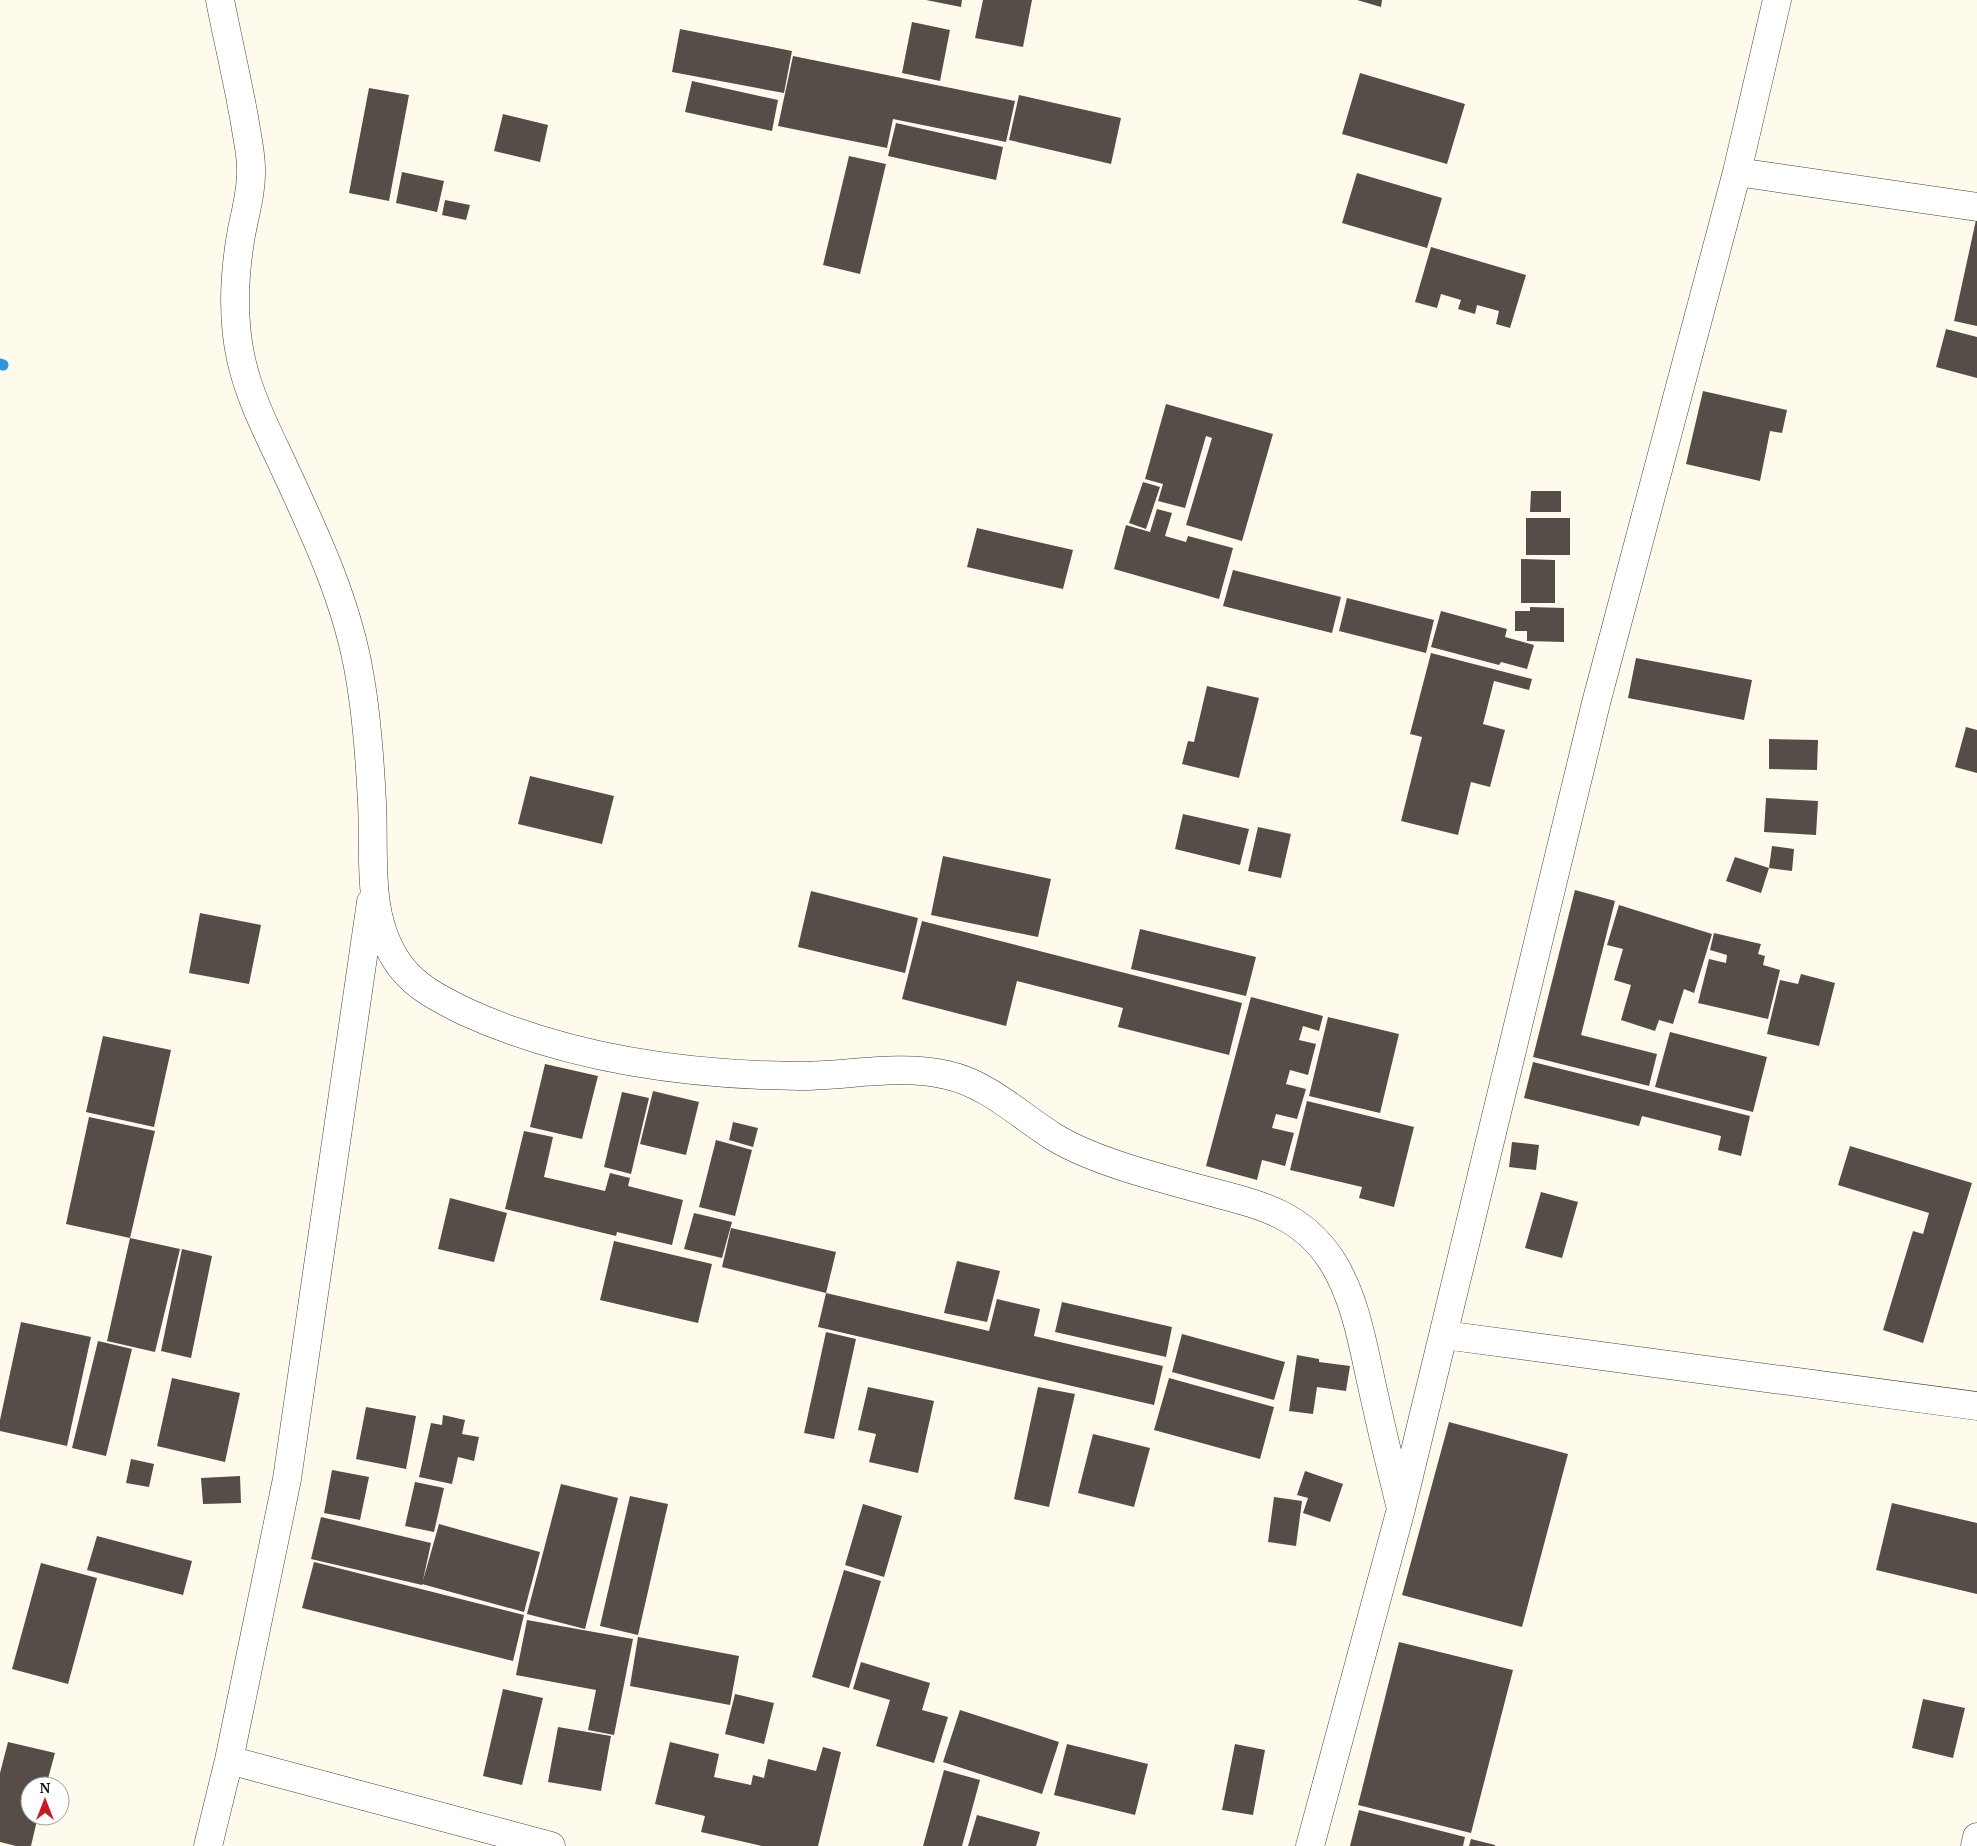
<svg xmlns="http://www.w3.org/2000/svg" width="1977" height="1846" font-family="'PT Serif',serif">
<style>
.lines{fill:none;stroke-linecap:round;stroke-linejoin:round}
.stream{stroke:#2d95d9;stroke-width:11}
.building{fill:#564d48}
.minor-casing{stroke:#404040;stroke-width:29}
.minor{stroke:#fff;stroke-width:28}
</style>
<rect width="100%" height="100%" fill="#fffbec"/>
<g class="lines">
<path class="stream" d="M0 364 3 365"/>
</g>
<path class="building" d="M926 0H962L961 7Z
M983 0H1032L1023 47 975 38Z
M1357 0H1382L1381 7Z
M912 22 950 30 940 81 902 73Z
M680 29 792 51 784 93 672 72Z
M793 56 1015 101 1006 142 893 119 887 148 778 126Z
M1360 73 1465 104 1447 164 1342 134Z
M692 81 778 100 772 131 685 112Z
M369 88 409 95 389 201 349 193Z
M1019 95 1121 118 1111 164 1009 140Z
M503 114 548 125 540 162 494 151Z
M896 123 1003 147 996 180 888 156Z
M849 156 886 164 860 274 823 265Z
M402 172 444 181 437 212 396 203Z
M1357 173 1442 198 1427 248 1342 223Z
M445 200 470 205 466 220 442 215Z
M1976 220H1977V326L1954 321Z
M1431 247 1526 275 1510 328 1496 324 1499 311 1477 305 1475 314 1458 309 1461 300 1441 294 1437 308 1415 302Z
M1946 329 1977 337V378L1936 367Z
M1703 391 1787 410 1782 433 1770 431 1760 481 1686 464Z
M1166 404 1273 434 1242 541 1186 525 1212 438 1206 436 1185 508 1158 501 1163 484 1145 479Z
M1143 482 1160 487 1146 529 1129 523Z
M1531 491H1561V512H1530Z
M1157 509 1172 513 1165 536 1186 542 1188 536 1233 548 1219 599 1114 569 1126 525 1150 532Z
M1526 518H1570V555H1526Z
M977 528 1073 550 1063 589 967 567Z
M1521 559 1555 560V603H1521Z
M1233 570 1341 597 1332 633 1223 606Z
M1347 598 1434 620 1426 653 1339 631Z
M1530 607 1564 608V642L1527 641V631H1515V611H1530Z
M1441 611 1507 629 1505 637 1534 645 1527 669 1501 662 1499 665 1431 647Z
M1431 653 1532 679 1529 690 1494 681 1483 724 1505 730 1490 787 1471 782 1458 835 1401 821 1422 737 1410 734Z
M1636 658 1752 680 1744 720 1628 698Z
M1207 686 1259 698 1239 778 1182 764 1188 741 1194 742Z
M1966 727 1977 730V773L1955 767Z
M1769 739 1818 740 1817 770 1769 769Z
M530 776 614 796 602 844 518 824Z
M1766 798 1818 801 1816 835 1764 832Z
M1183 814 1249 829 1240 865 1175 849Z
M1258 827 1291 834 1281 878 1248 871Z
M1772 846 1794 849 1792 871 1769 868Z
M943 856 1051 879 1038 937 931 915Z
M1735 857 1769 868 1761 893 1726 881Z
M1575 890 1615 901 1581 1035 1657 1054 1649 1086 1533 1057Z
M811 891 918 918 905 973 798 947Z
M1619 905 1712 934 1694 993 1684 989 1673 1024 1659 1020 1655 1031 1621 1020 1631 985 1614 980 1623 949 1607 945Z
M200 913 261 925 249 984 189 973Z
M922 921 1242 1003 1229 1055 1118 1027 1123 1008 1017 981 1006 1026 902 999Z
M1140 929 1256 957 1246 996 1131 969Z
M1714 933 1761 944 1758 954 1765 956 1763 965 1780 970 1768 1019 1698 1003 1709 959 1726 963 1727 955 1710 950Z
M1801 974 1835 983 1819 1046 1767 1034 1780 980 1798 984Z
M1251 997 1323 1016 1319 1031 1303 1026 1299 1040 1316 1044 1308 1075 1290 1070 1286 1084 1306 1089 1297 1119 1276 1114 1272 1128 1294 1133 1285 1166 1262 1160 1257 1180 1206 1166Z
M1328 1017 1399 1034 1380 1113 1309 1096Z
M1670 1032 1767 1057 1753 1112 1655 1087Z
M103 1036 171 1050 154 1127 86 1112Z
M1533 1062 1750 1116 1741 1156 1718 1150 1721 1136 1642 1116 1639 1126 1524 1098Z
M545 1064 598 1076 582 1139 530 1127Z
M653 1091 699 1102 686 1155 640 1144Z
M622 1092 649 1098 631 1174 604 1167Z
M1307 1101 1414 1127 1394 1207 1359 1198 1362 1187 1290 1170Z
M89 1117 155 1131 130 1238 66 1224Z
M733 1122 758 1128 753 1147 729 1140Z
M524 1131 553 1137 544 1177 605 1191 610 1173 630 1178 628 1186 683 1200 672 1245 617 1232 616 1236 505 1209Z
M716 1140 752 1150 735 1216 699 1207Z
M1512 1142 1539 1145 1536 1170 1509 1167Z
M1850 1146 1972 1183 1923 1343 1883 1330 1913 1231 1923 1234 1929 1213 1838 1185Z
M1541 1192 1578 1202 1562 1258 1525 1248Z
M450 1198 507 1213 494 1262 438 1249Z
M694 1213 732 1222 722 1258 684 1249Z
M731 1228 836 1252 826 1293 722 1267Z
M130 1238 180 1249 155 1352 107 1341Z
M614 1241 712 1264 698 1323 600 1300Z
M182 1249 212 1256 191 1358 161 1351Z
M957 1261 1000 1271 987 1322 944 1313Z
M826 1293 989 1331 997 1299 1040 1309 1034 1336 1163 1366 1154 1405 818 1327Z
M1062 1302 1172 1327 1166 1357 1055 1332Z
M21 1322 91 1337 67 1446 0 1431V1420Z
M826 1332 856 1339 834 1439 804 1433Z
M1182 1334 1285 1362 1274 1400 1172 1372Z
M98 1341 132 1349 106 1456 72 1448Z
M1297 1355 1319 1359V1362L1350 1366 1346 1391 1317 1387 1313 1414 1289 1411Z
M172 1378 240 1393 225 1462 157 1446Z
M1169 1378 1274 1407 1260 1459 1154 1430Z
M868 1387 934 1401 918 1473 869 1462 876 1434 858 1430Z
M1038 1387 1075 1394 1049 1507 1014 1499Z
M366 1407 416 1416 406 1469 356 1459Z
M443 1415 465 1420 462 1434 479 1437 474 1461 458 1457 452 1484 419 1477 431 1423 442 1425Z
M1449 1422 1568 1454 1522 1627 1402 1595Z
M1093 1434 1150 1448 1134 1507 1078 1493Z
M131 1459 154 1464 149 1487 126 1483Z
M332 1470 369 1477 360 1520 324 1513Z
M1305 1471 1343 1484 1330 1522 1303 1513 1308 1498 1297 1495Z
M240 1476 241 1503 203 1504 201 1478Z
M415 1482 444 1488 434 1532 405 1526Z
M561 1484 618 1498 585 1629 527 1614Z
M630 1496 668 1504 638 1635 600 1626Z
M1274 1497 1302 1501 1296 1546 1268 1542Z
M1892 1503 1977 1523V1594L1876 1570Z
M863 1504 902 1516 884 1577 845 1565Z
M321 1517 431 1543 422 1585 311 1559Z
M439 1524 540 1552 524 1612 422 1584Z
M97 1536 192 1561 183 1595 87 1570Z
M314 1562 524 1615 513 1661 302 1608Z
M41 1563 97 1578 68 1684 12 1669Z
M844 1570 881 1581 849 1688 812 1677Z
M527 1620 633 1639 614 1735 588 1730 596 1690 516 1675Z
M638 1637 739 1656 730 1705 630 1686Z
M1399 1642 1513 1670 1471 1833 1358 1805Z
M861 1662 930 1683 922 1710 948 1717 934 1763 876 1746 890 1700 853 1689Z
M503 1689 543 1698 522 1785 483 1776Z
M735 1694 774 1703 764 1744 725 1734Z
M1923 1699 1965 1708 1953 1758 1912 1748Z
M960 1710 1059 1742 1042 1794 943 1762Z
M558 1727 611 1736 601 1791 548 1782Z
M8 1742 55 1753 46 1786H30V1816H38L31 1846H16L0 1842V1773Z
M670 1742 719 1754 714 1777 751 1785 753 1775 764 1778 768 1759 816 1771 823 1747 841 1752 818 1846H762L701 1832 705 1816 655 1804Z
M1067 1744 1148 1764 1135 1815 1054 1795Z
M1235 1744 1265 1750 1253 1815 1222 1810Z
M944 1770 980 1780 962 1846H923Z
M1359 1810 1465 1837 1463 1846H1350Z
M977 1815 1040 1832 1036 1846H968Z
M1471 1839 1495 1845V1846H1469Z"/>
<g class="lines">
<g class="minor-casing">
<path id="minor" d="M220 0C228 41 238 82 245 123 247 137 251 153 251 168 252 191 245 213 241 235 234 276 232 318 241 359 249 396 267 431 283 465 315 534 348 603 360 678 367 719 370 762 372 803 375 859 365 919 401 967 418 989 442 1000 466 1012 570 1059 685 1075 799 1076 847 1076 899 1064 947 1075 988 1084 1019 1115 1054 1137 1077 1151 1102 1160 1127 1168 1152 1176 1178 1183 1204 1190 1255 1204 1298 1211 1330 1258 1357 1298 1364 1353 1375 1399 1383 1436 1392 1472 1401 1509
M1737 172 1977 207
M1444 1335 1977 1406
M229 1760 551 1846
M208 1846 229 1760 287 1479 371 902
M1310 1846 1401 1509 1596 703 1737 172 1777 0
M1975 1846 1977 1837"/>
</g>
<use href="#minor" class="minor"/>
</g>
<g transform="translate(45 1801)"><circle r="24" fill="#ffffff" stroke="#9e9e9e"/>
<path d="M0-4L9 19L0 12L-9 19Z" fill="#c81922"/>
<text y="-8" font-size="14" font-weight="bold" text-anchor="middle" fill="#0d0d0d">N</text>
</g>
</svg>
